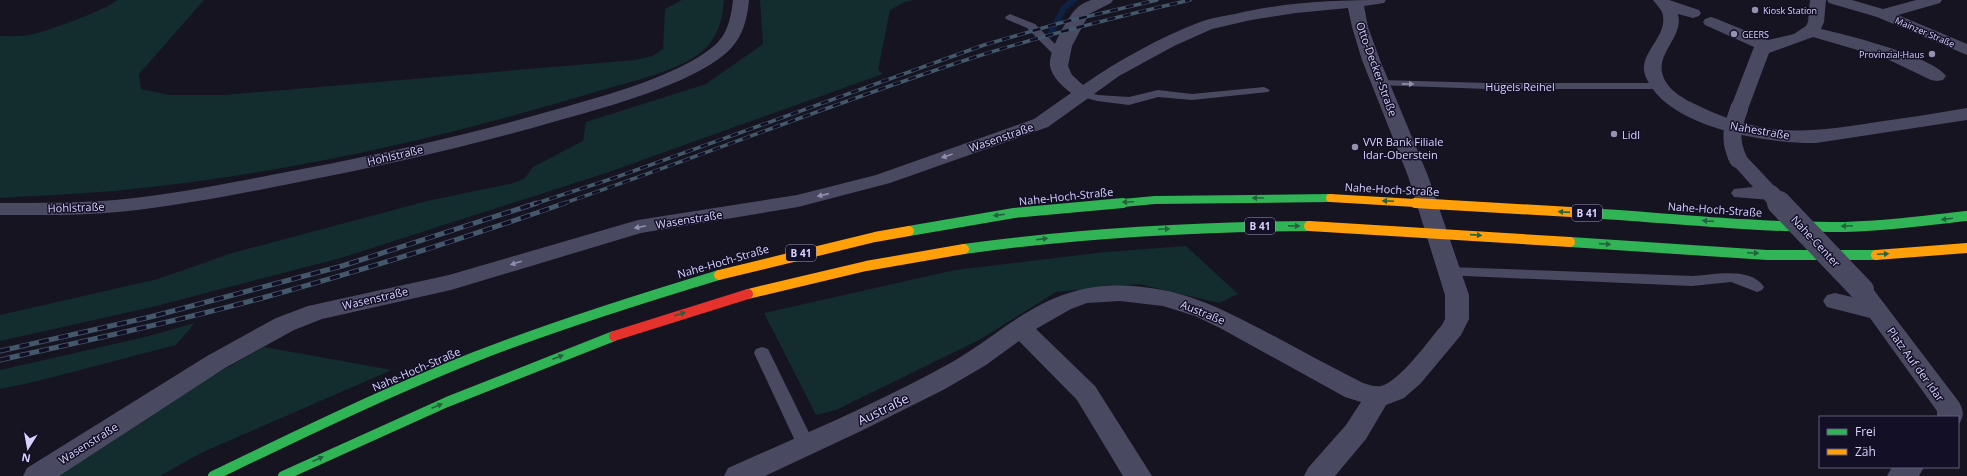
<svg xmlns="http://www.w3.org/2000/svg" width="1967" height="476" font-family="'Open Sans',sans-serif">
<style>
.green{fill:#132c2d}
.lines{fill:none;stroke-linecap:round;stroke-linejoin:round}
.stream{stroke:#0d2144;stroke-width:6}
.lane{fill:#4a4962;fill-rule:evenodd}
.street{fill:#4a4962;fill-rule:evenodd}
.fast-far1{stroke:#30b455;stroke-width:8}
.fast{stroke:#30b455;stroke-width:10}
.slow-far1{stroke:#ff9f0a;stroke-width:8}
.slow{stroke:#ff9f0a;stroke-width:10}
.jam{stroke:#e5322d;stroke-width:10}
.rail-far1-casing{stroke:#43596b;stroke-width:3.5}
.rail-casing{stroke:#43596b;stroke-width:5}
.rail-far1{stroke:#130f26;stroke-width:2.5;stroke-dasharray:8;stroke-linecap:butt}
.rail{stroke:#130f26;stroke-width:3.5;stroke-dasharray:10;stroke-linecap:butt}
.street-bridge-far1{stroke:#4a4962;stroke-width:18}
.street-bridge{stroke:#4a4962;stroke-width:24}
.oneway{fill:#928eb0}
.oneway2{fill:#22623e}
.poi-dot{fill:#9591b1;stroke:#130f26;stroke-width:1.5}
.labels{text-anchor:middle;dominant-baseline:central;stroke-width:3;stroke-linejoin:round;paint-order:stroke}
.far-poi-label{font-size:9px;fill:#d9d4ff;stroke:#130f26;text-anchor:start}
.far-street-label{font-size:9px;fill:#d9d4ff;stroke:#130f26}
.shield{fill:#130f26;stroke:#9e99be;stroke-width:1}
.shield-label{font-size:10px;font-weight:bold;fill:#d9d4ff}
.street-label{font-size:11px;fill:#d9d4ff;stroke:#130f26}
.poi-label{font-size:11px;fill:#d9d4ff;stroke:#130f26;text-anchor:start}
.near-street-label{font-size:13px;fill:#d9d4ff;stroke:#130f26}
</style>
<rect width="100%" height="100%" fill="#161421"/>
<path class="green" d="M117 0H204L139 74 141 89 169 95H224L635 60 652 56 663 49 665 9 682 0H724C723 17 719 33 707 47 684 71 624 83 592 93 442 138 289 173 133 189 89 194 44 195 0 198V36C11 36 23 37 34 34 52 29 104 11 117 0Z
M760 0H915L905 2 890 10 878 70 883 74 609 172 341 258 152 307 0 341V315L158 279 232 253 427 201 514 183 525 178 533 167 583 141 586 122 706 84 763 44Z
M1186 246 1238 294 1219 303 1139 284 1056 292 981 339 836 410 816 415 764 313 955 270 1105 252Z
M195 323 176 345 34 382 0 389V370L145 337Z
M264 347 392 370 203 452 160 476H57L214 375Z"/>
<g class="lines">
<path class="stream" d="M1048 38 1064 8 1074 0"/>
<path class="lane" d="M1010 14 1035 24 1065 54 1066 56 1065 58H1057L1027 28 1006 19 1005 17Z
M1381 80 1488 83H1660L1666 86 1660 89H1488L1377 85 1375 83Z
M1264 87 1270 90 1268 92 1192 100 1158 97 1129 105 1097 101 1079 96 1077 94 1083 91 1098 95 1129 97 1158 90 1192 94Z
M1449 267 1692 276C1712 275 1751 266 1764 287L1762 290 1757 292 1752 290 1731 282 1692 286 1444 275 1442 272 1444 269Z
M762 347 768 349 770 353 815 445 812 450 806 452 800 450 797 445 754 353 756 349Z"/>
<path class="street" d="M733 0H749C747 21 742 40 725 54 688 85 607 107 560 120 474 145 386 165 299 182 239 194 178 206 118 212 79 216 39 215 0 215V203C38 203 77 203 115 200 167 195 220 185 271 175 369 157 466 136 561 108 604 96 680 75 714 46 728 34 731 17 733 0Z
M1091 0H1113L1111 3 1089 14 1072 46 1068 66 1072 75 1083 85C1119 60 1159 38 1200 22 1211 18 1224 16 1235 14 1285 2 1335 0 1386 0L1384 3 1364 6 1368 27 1380 60 1428 176 1469 295V319L1461 335 1421 383 1404 398 1386 405 1366 439 1335 476H1304L1308 468 1346 425 1361 402 1345 397 1220 328 1195 316 1163 306 1120 301 1087 303 1071 309 1036 329 1095 386 1152 476H1123L1077 400 1019 341 986 365 945 389 861 431 765 476H724L728 468C804 434 881 402 954 361 992 339 1026 306 1069 293 1099 283 1132 284 1163 290 1204 298 1239 318 1276 337 1305 353 1334 368 1363 383 1369 385 1379 388 1384 385 1403 377 1428 341 1442 325L1445 319V295L1408 176 1362 60 1352 27 1348 8 1296 13 1251 20 1212 29 1174 46 1119 76 1048 127 890 183 798 207 641 233 451 290 322 319 294 330 225 368 59 476H23L27 468 207 356 276 318 308 306 449 275 638 220 797 195 876 175 1034 119 1071 93C1063 87 1052 77 1050 66 1048 52 1067 17 1077 8 1081 4 1086 2 1091 0Z
M1653 0H1669L1699 10 1701 13 1699 16 1693 18 1678 14C1684 37 1655 53 1663 76 1668 91 1686 100 1699 106 1765 138 1808 133 1877 122 1907 118 1937 113 1967 108V120L1816 143C1770 144 1680 129 1652 88 1648 82 1643 74 1644 66 1646 47 1669 33 1662 12 1660 8 1656 4 1653 0Z
M1810 0H1826L1824 22 1821 29C1847 35 1932 56 1946 76L1943 80 1937 81 1931 80 1885 58 1813 37 1769 53 1748 109 1746 113 1739 115 1732 113 1730 109 1754 47 1705 25 1703 22 1705 19 1711 17 1717 19 1768 40 1794 34 1806 26 1808 22Z
M1827 0H1852L1883 9 1916 0H1942L1940 3 1898 15 1967 44V55L1877 17 1829 3Z
M1738 153 1745 155 1778 190 1781 194 1778 198 1771 200 1734 197 1731 193 1734 189 1753 187 1728 159 1731 155Z
M1862 282 1870 285 1959 402C1964 411 1964 416 1959 424L1958 425V417H1937V411L1870 318 1827 307 1823 301 1827 295 1835 293 1856 298 1850 290 1854 285Z
M1892 467H1924L1919 476H1887Z"/>
<path class="fast-far1" d="M1112 204 1155 200 1330 198"/>
<path class="fast" d="M1588 213C1669 218 1750 227 1831 227 1876 227 1922 221 1967 216
M909 231 1014 213 1123 203
M1570 242 1767 255H1876
M964 249C1079 233 1193 227 1309 226
M213 476C298 435 384 393 472 358 553 326 636 300 719 275
M283 476 447 402 614 336"/>
<path class="slow-far1" d="M1330 198 1432 204"/>
<path class="slow" d="M1415 203 1588 213
M1309 226 1570 242
M1876 255 1967 248
M719 275 875 237 909 231
M748 294 866 266 964 249"/>
<path class="jam" d="M614 336 748 294"/>
<g class="rail-far1-casing">
<path id="rail-far1" d="M534 204 614 178 984 45 1060 23 1157 0
M562 204C699 157 834 103 972 58 1044 35 1116 17 1190 0"/>
</g>
<g class="rail-casing">
<path id="rail" d="M0 351 150 317 342 266 537 203
M0 360C88 340 175 322 262 298 364 270 465 238 565 203"/>
</g>
<use href="#rail-far1" class="rail-far1"/>
<use href="#rail" class="rail"/>
<path class="street-bridge-far1" d="M1738 159C1729 140 1732 128 1739 109
M1771 194 1780 204"/>
<path class="street-bridge" d="M1779 203 1862 290"/>
</g>
<defs><path id="oneway-solid" d="M-6-.8H1V-3.2L6.5 0L1 3.2V.8H-6Z"/></defs>
<g class="oneway">
<use href="#oneway-solid" transform="translate(1408 84) rotate(1)"/>
<use href="#oneway-solid" transform="translate(947 156) rotate(161)"/>
<use href="#oneway-solid" transform="translate(823 195) rotate(167)"/>
<use href="#oneway-solid" transform="translate(640 227) rotate(168)"/>
<use href="#oneway-solid" transform="translate(516 263) rotate(163)"/>
</g>
<g class="oneway2">
<use href="#oneway-solid" transform="translate(1258 198) rotate(180)"/>
<use href="#oneway-solid" transform="translate(1388 201) rotate(-177)"/>
<use href="#oneway-solid" transform="translate(1128 202) rotate(177)"/>
<use href="#oneway-solid" transform="translate(1564 212) rotate(-176)"/>
<use href="#oneway-solid" transform="translate(999 215) rotate(173)"/>
<use href="#oneway-solid" transform="translate(1947 219) rotate(173)"/>
<use href="#oneway-solid" transform="translate(1708 221) rotate(-176)"/>
<use href="#oneway-solid" transform="translate(1294 226) rotate(1)"/>
<use href="#oneway-solid" transform="translate(1847 226) rotate(178)"/>
<use href="#oneway-solid" transform="translate(1164 229) rotate(-3)"/>
<use href="#oneway-solid" transform="translate(1476 235) rotate(4)"/>
<use href="#oneway-solid" transform="translate(1042 239) rotate(-7)"/>
<use href="#oneway-solid" transform="translate(1605 244) rotate(4)"/>
<use href="#oneway-solid" transform="translate(1753 253) rotate(2)"/>
<use href="#oneway-solid" transform="translate(1883 254) rotate(-3)"/>
<use href="#oneway-solid" transform="translate(680 314) rotate(-17)"/>
<use href="#oneway-solid" transform="translate(558 357) rotate(-21)"/>
<use href="#oneway-solid" transform="translate(437 406) rotate(-23)"/>
<use href="#oneway-solid" transform="translate(318 459) rotate(-25)"/>
</g>
<g class="poi-dot">
<circle cx="1755" cy="10" r="4"/>
<circle cx="1734" cy="34" r="4"/>
<circle cx="1932" cy="54" r="4"/>
<circle cx="1614" cy="134" r="4"/>
<circle cx="1355" cy="147" r="4"/>
</g>
<g class="labels">
<g class="far-poi-label">
<text x="1763" y="10">Kiosk Station</text>
<text x="1742" y="34">GEERS</text>
<text x="1924" y="54" text-anchor="end">Provinzial-Haus</text>
</g>
<g class="far-street-label">
<text transform="translate(1925 32) rotate(23)">Mainzer Straße</text>
</g>
<g class="shield">
<rect x="1572" y="205" width="30" height="16" rx="3"/>
<rect x="1245" y="218" width="30" height="16" rx="3"/>
<rect x="786" y="245" width="30" height="16" rx="3"/>
</g>
<g class="shield-label">
<text x="1587" y="213">B 41</text>
<text x="1260" y="226">B 41</text>
<text x="801" y="253">B 41</text>
</g>
<g class="street-label">
<text transform="translate(1377 69) rotate(70)">Otto-Decker-Straße</text>
<text x="1520" y="86">Hügels Reihel</text>
<text transform="translate(1760 130) rotate(10)">Nahestraße</text>
<text transform="translate(1001 137) rotate(-19)">Wasenstraße</text>
<text transform="translate(395 155) rotate(-13)">Hohlstraße</text>
<text transform="translate(1392 189) rotate(3)">Nahe-Hoch-Straße</text>
<text transform="translate(1066 196) rotate(-6)">Nahe-Hoch-Straße</text>
<text transform="translate(76 207) rotate(-2)">Hohlstraße</text>
<text transform="translate(1715 209) rotate(4)">Nahe-Hoch-Straße</text>
<text transform="translate(689 219) rotate(-9)">Wasenstraße</text>
<text transform="translate(1816 241) rotate(47)">Nahe-Center</text>
<text transform="translate(723 261) rotate(-16)">Nahe-Hoch-Straße</text>
<text transform="translate(375 298) rotate(-13)">Wasenstraße</text>
<text transform="translate(1203 312) rotate(22)">Austraße</text>
<text transform="translate(1916 364) rotate(54)">Platz Auf der Idar</text>
<text transform="translate(416 369) rotate(-23)">Nahe-Hoch-Straße</text>
<text transform="translate(88 443) rotate(-32)">Wasenstraße</text>
</g>
<g class="poi-label">
<text x="1622" y="134">Lidl</text>
<text x="1363" y="141">VVR Bank Filiale<tspan x="1363" dy="13">Idar-Oberstein</tspan></text>
</g>
<g class="near-street-label">
<text transform="translate(883 409) rotate(-26)">Austraße</text>
</g>
</g>
<rect x="1819" y="416" width="140" height="52" fill="#130f26" stroke="#625e7d"/>
<rect x="1827" y="429" width="20" height="6" fill="#30b455" stroke="#625e7d"/>
<text x="1855" y="436" font-size="12" fill="#d9d4ff">Frei</text>
<rect x="1827" y="449" width="20" height="6" fill="#ff9f0a" stroke="#625e7d"/>
<text x="1855" y="456" font-size="12" fill="#d9d4ff">Zäh</text>
<g transform="translate(28 448) rotate(191)" stroke="#130f26" stroke-width="3" paint-order="stroke">
<path d="M0-3L7 15L0 10L-7 15Z" fill="#d9d4ff"/>
<text y="-6" font-size="11" font-weight="bold" text-anchor="middle" fill="#d9d4ff">N</text>
</g>
</svg>
